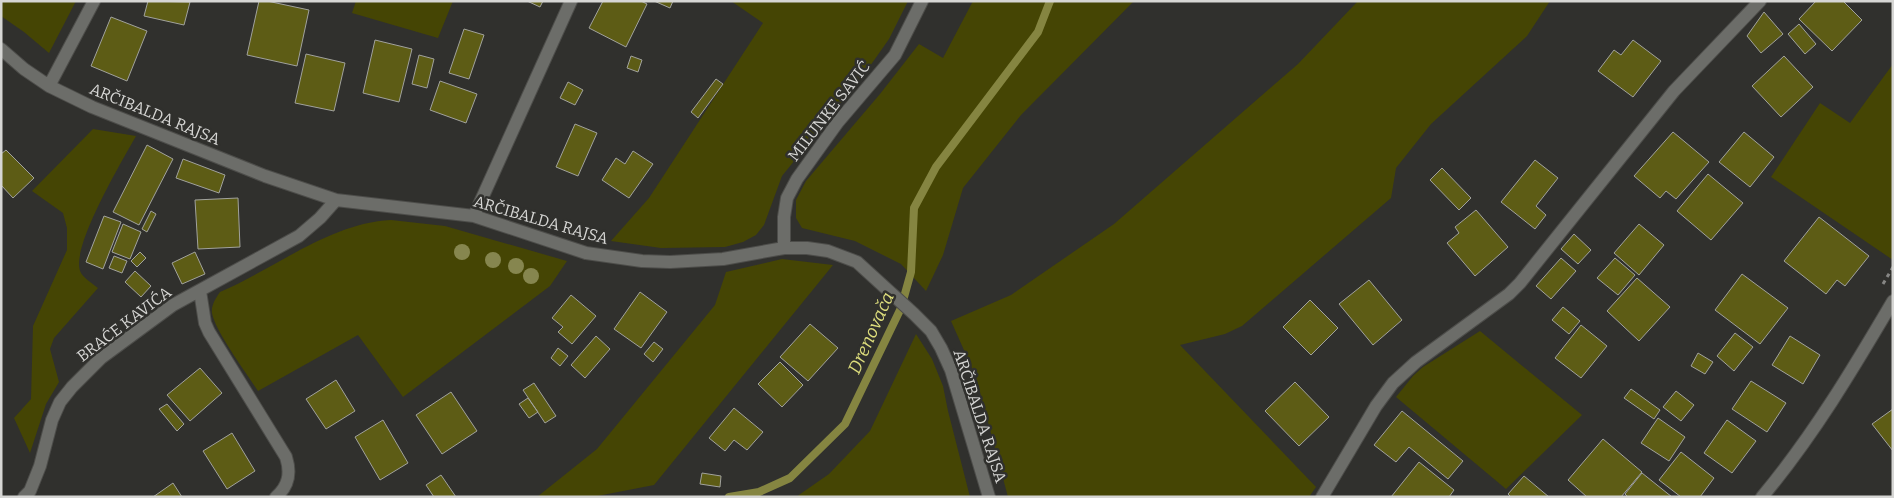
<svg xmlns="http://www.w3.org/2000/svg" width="1894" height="498" font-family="Bitter,serif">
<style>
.green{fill:#454504}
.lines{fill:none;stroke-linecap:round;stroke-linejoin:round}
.stream{stroke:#858541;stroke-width:8}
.building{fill:#5d5c15;stroke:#a1a29d}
.minor-casing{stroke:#4d4d4a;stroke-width:14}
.path{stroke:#868684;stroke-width:3;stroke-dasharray:4 4;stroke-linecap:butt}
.minor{stroke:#6c6d69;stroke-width:12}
.tree{fill:#86864f}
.labels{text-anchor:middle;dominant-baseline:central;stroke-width:5;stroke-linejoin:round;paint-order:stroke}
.street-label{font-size:16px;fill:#d6d6d4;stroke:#30302d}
.water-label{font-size:18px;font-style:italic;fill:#dddd7c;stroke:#30302d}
</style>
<rect width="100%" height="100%" fill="#30302d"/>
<path class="green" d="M1 1H76L49 53 24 32 1 16Z
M356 1H453L438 38 352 13Z
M731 1H908L889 39 863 76 782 176 764 225 756 235 743 242 725 247 661 248 611 241 649 198 763 23Z
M973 1H1134L1021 115 963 188 943 255 926 291 901 264 855 241 802 228 796 218V200L806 181 880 94 919 44 943 58Z
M1358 1H1550L1527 36 1431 124 1396 168 1391 198 1242 326 1225 334 1180 345 1316 487 1309 497H1008L976 377 951 321 1011 295 1114 224 1298 64Z
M1893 64V260L1771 177 1820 103 1850 123Z
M93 129 136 136C124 158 68 251 81 273 84 278 93 284 98 288L54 338 50 349 59 382 46 404 30 453 14 418 31 399 33 326 67 250V228L63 213 32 191Z
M391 220 445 226 567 261 550 286 403 397 358 335 258 391C247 374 215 331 212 313 211 305 216 298 220 292 276 268 330 223 391 220Z
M782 259 833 265 654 485 592 497H537L597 449 715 305 726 272Z
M1480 331 1582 415 1506 489 1396 397 1413 376 1423 367Z
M916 334 932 359 943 386 948 411 970 497H796L829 474 870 431Z"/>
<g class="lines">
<path class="stream" d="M729 497 759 492 790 478 845 424 901 308 911 272 914 208 936 167 1038 32 1050 1"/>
</g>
<path class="building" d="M148 1 190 2 184 25 144 16Z
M259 1H267L309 10 297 66 247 55Z
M527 1H543L540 7Z
M603 1H641L647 4 626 47 589 28Z
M654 1H673L670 8Z
M1816 1H1843L1862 20 1832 51 1799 19Z
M1764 12 1783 34 1761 53 1747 36Z
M111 17 147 31 127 81 91 66Z
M1799 24 1816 44 1805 54 1788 34Z
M464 29 484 35 469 79 449 73Z
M375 40 412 49 399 102 363 93Z
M1633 40 1661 61 1633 97 1598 71 1614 50 1621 55Z
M306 54 345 63 334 111 295 103Z
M419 55 434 59 427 88 412 84Z
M631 56 642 60 638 72 627 68Z
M1784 56 1813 87 1781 117 1752 86Z
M716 79 723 84 698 118 691 112Z
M440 81 477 94 466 123 430 110Z
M568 82 583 90 575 105 560 98Z
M575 124 597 133 578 176 556 167Z
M1673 132 1709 162 1676 199 1666 191 1660 198 1634 176Z
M1744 132 1774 157 1750 187 1719 162Z
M147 145 173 159 139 225 113 212Z
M6 150 34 178 13 198 1 185V154Z
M633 151 653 164 629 198 602 180 616 158 625 164Z
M183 159 225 175 219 193 176 178Z
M1535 160 1558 178 1536 206 1546 215 1535 229 1501 202Z
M1442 168 1471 198 1459 210 1430 180Z
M1708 174 1743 203 1711 240 1677 211Z
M238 198 240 247 198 249 195 200Z
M1476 210 1508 247 1475 276 1447 243 1459 233 1455 227Z
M151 211 156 214 147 232 142 229Z
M104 216 121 222 103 269 86 262Z
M1819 217 1869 256 1845 286 1837 280 1826 294 1784 261Z
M123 224 141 232 130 259 112 252Z
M1639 224 1664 245 1639 275 1614 253Z
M1574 234 1591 250 1578 264 1561 249Z
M140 252 146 258 137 267 131 261Z
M195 252 205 274 182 284 172 263Z
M114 256 127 261 122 273 109 268Z
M1561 258 1576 271 1551 299 1536 286Z
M1615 258 1635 275 1618 295 1597 278Z
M135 271 151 286 141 297 125 282Z
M1742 274 1788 308 1760 344 1715 310Z
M1637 278 1670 307 1639 341 1607 311Z
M1369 280 1402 320 1373 345 1339 304Z
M640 292 667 312 641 348 614 329Z
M571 295 596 316 572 344 558 332 563 327 552 318Z
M1310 300 1338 328 1311 355 1283 327Z
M1563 307 1580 321 1569 334 1552 320Z
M810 324 838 348 808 381 780 357Z
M1581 325 1607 346 1581 378 1555 358Z
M1735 333 1753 347 1734 371 1717 356Z
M596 336 610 349 585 378 571 365Z
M1790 336 1820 355 1803 384 1772 365Z
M654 342 663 349 653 362 644 354Z
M558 348 568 356 560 366 551 358Z
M1698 353 1713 362 1705 374 1691 366Z
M780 362 803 385 782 407 758 384Z
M200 368 222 393 190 421 167 395Z
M336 380 355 411 326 429 306 399Z
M1751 381 1786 403 1767 432 1732 409Z
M1295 382 1329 417 1299 446 1265 411Z
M534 383 556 416 545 423 523 390Z
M1631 389 1660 410 1654 419 1624 398Z
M1676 391 1694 405 1681 421 1663 407Z
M451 392 477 431 442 454 416 415Z
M528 398 538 412 529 418 519 404Z
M167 404 184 424 177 431 159 409Z
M734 408 763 432 747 450 734 440 725 451 709 438Z
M1893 409V451L1872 424Z
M1402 411 1463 461 1448 479 1409 447 1396 462 1374 445Z
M1658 418 1685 437 1669 461 1641 443Z
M383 420 408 463 380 480 355 437Z
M1727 420 1756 441 1732 473 1704 453Z
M232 433 255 471 227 489 203 451Z
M1603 439 1642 472 1621 497H1587L1568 480Z
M1681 452 1714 478 1700 497H1681L1659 480Z
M1419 462 1454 490 1449 497H1391Z
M702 473 721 476 720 487 700 484Z
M1642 473 1672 497H1628L1625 494Z
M441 475 456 497H434L426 485Z
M1524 476 1549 497H1511L1508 494Z
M173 483 182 497H153Z"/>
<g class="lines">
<g class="minor-casing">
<path id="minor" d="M1 49 24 69 49 86 92 107 265 176 336 200 474 216 586 253 642 261 670 262 723 259 784 248H807L828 251 857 262 914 314 931 331 941 348 951 370 989 497
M49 86 94 1
M474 216 571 1
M784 248V217L787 198 797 179 838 122 895 55 922 1
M200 291 205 323 209 332 286 457C291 473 289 486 276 497
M24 497 30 491 40 466 52 420 60 402 72 387 101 358 173 305 299 236 320 218 336 200
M1322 497 1376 406 1393 383 1416 362 1509 294 1520 283 1674 91 1760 1
M1762 497C1813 436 1853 369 1893 301"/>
</g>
<path class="path" d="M1883 284 1893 267"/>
<use href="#minor" class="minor"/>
</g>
<g class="tree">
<circle cx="462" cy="252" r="8"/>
<circle cx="493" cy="260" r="8"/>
<circle cx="516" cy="266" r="8"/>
<circle cx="531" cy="276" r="8"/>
</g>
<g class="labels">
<g class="street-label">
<text transform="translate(829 111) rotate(-52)">MILUNKE SAVIĆ</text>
<text transform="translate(155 114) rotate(22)">ARČIBALDA RAJSA</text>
<text transform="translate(541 220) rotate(16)">ARČIBALDA RAJSA</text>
<text transform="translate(124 324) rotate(-37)">BRAĆE KAVIĆA</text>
<text transform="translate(980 416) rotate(72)">ARČIBALDA RAJSA</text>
</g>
<g class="water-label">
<text transform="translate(871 333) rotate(-66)">Drenovača</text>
</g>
</g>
<rect width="1894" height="498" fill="none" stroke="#d6d6d4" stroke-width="5"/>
</svg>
